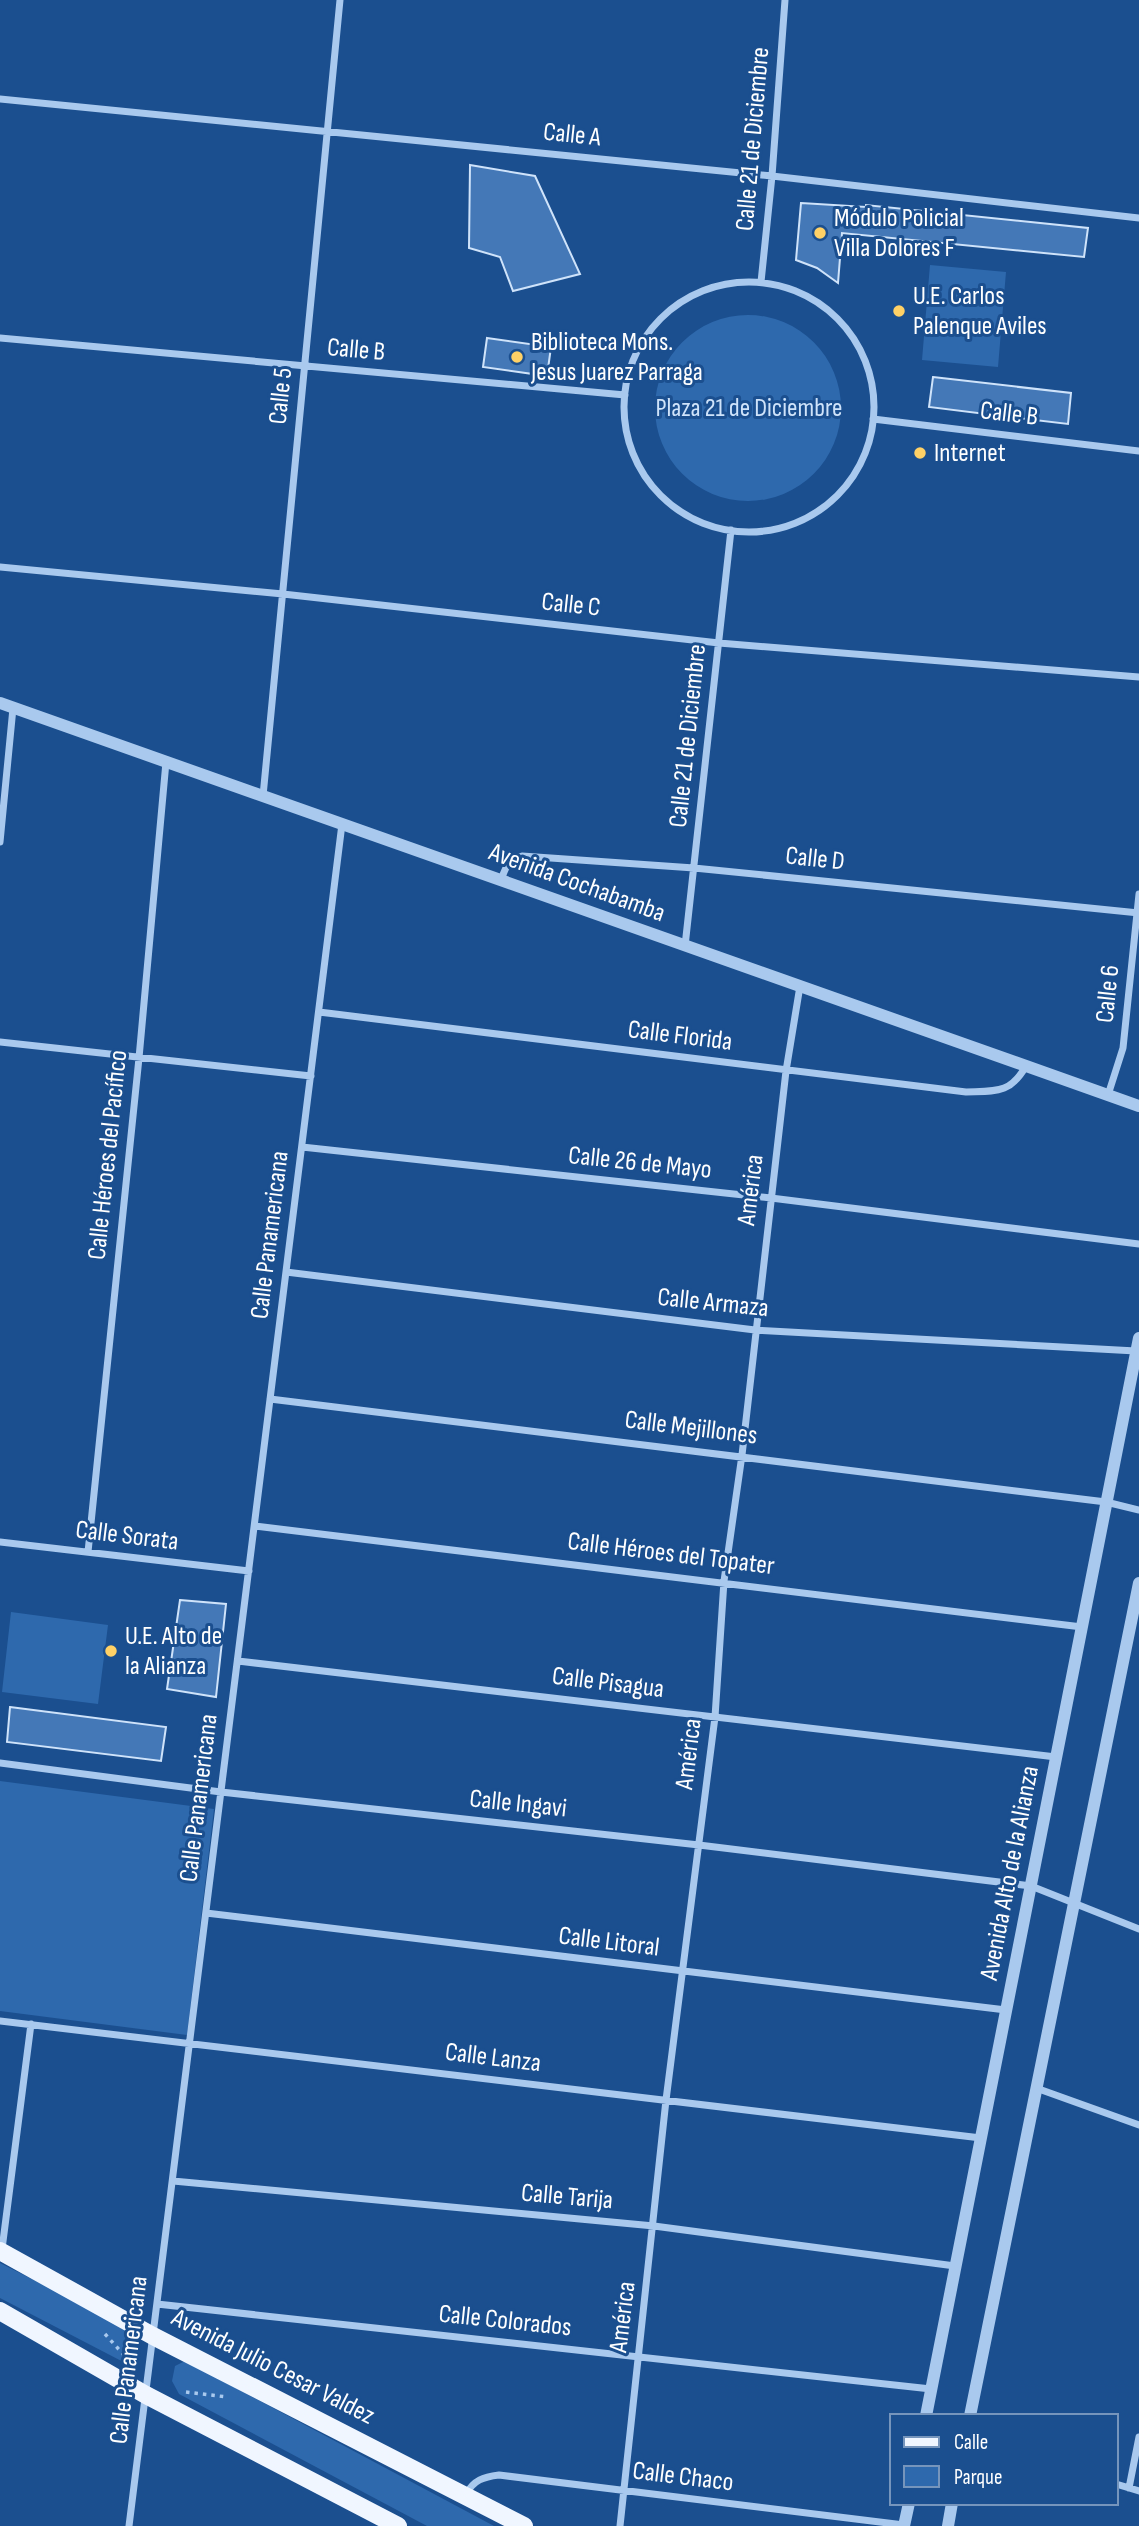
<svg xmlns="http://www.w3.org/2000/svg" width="1139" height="2526" font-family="'Sofia Sans Condensed',sans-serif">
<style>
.green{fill:#2e69ad}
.building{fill:#4478b7;stroke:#cfe3fa;stroke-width:2}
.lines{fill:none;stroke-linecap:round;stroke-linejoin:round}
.path{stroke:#a9c9ee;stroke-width:3.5;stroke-dasharray:3.5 5;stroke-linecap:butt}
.minor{stroke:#a9c9ee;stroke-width:7}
.tertiary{stroke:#a9c9ee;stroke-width:12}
.primary{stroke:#f0f6ff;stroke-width:18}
.poi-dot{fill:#ffd166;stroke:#1b4f8f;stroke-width:2.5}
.labels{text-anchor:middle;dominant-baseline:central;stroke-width:6;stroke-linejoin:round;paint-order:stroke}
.street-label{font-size:26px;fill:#fff;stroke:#1b4f8f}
.poi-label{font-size:26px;fill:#fff;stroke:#1b4f8f;text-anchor:start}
.park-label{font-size:26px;fill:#cfe3fa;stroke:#1b4f8f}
</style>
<rect width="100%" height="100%" fill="#1b4f8f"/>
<path class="green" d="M930 265 1006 272 998 367 922 360Z
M655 408a93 93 0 1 1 186 0a93 93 0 1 1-186 0Z
M11 1612 108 1625 98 1704 2 1692Z
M0 1781 214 1809 187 2035 0 2011Z
M0 2263 137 2332 140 2344 139 2364 133 2367 0 2298Z
M185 2361 494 2526H427L179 2394 172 2381 175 2366Z"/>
<path class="building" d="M470 165 535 176 580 274 513 291 500 257 469 248Z
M801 203 866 207V205L1088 228 1084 257 842 233 838 283 817 268 796 260Z
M487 338 551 347 547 376 483 367Z
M933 377 1071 393 1068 424 929 407Z
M180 1600 226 1604 216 1697 167 1689Z
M10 1707 166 1727 161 1761 7 1742Z"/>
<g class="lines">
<path class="path" d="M105 2334 123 2354 135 2362
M186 2392 227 2397"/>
<path class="minor" d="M0 99 772 176 1139 218
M761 282 772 176 785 0
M624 407a125 125 0 1 1 250 0a125 125 0 1 1-250 0Z
M0 338 625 395
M873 419 1139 451
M0 567 283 594 719 643 1139 677
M263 796 340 0
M0 842 13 708
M501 880C506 866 508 860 522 856L694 868 1139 913
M685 946 731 530
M319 1012 966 1092C996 1091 1010 1094 1026 1066
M0 1042 311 1076
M1108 1095 1123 1048 1139 894
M302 1147 771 1198 1139 1244
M286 1272 755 1330 1136 1351
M270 1399 1106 1502 1139 1510
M255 1526 1082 1627
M0 1542 249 1571
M88 1552 139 1058 166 762
M238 1661 1056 1757
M0 1763 221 1792 699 1845 1031 1886 1139 1929
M206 1913 1006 2010
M0 2021 981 2138
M1036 2088 1139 2125
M173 2181 654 2226 955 2266
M2 2249 31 2024
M157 2304 931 2389
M1116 2484 1139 2491
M1129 2488 1139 2437
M466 2494C474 2480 483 2477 499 2475L904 2525
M129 2526 342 824
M620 2526 666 2100 715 1717 724 1581 742 1455 786 1071 800 986"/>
<path class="tertiary" d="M0 703 1139 1106
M926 2416 1139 1338
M970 2416 1139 1583
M904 2526 909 2503
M948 2526 952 2503"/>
<path class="primary" d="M0 2251 153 2336 524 2526
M0 2311 146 2395 398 2526"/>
</g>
<g class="poi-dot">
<circle cx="820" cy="233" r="7"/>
<circle cx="899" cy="311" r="7"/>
<circle cx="517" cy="357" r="7"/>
<circle cx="920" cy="453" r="7"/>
<circle cx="111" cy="1651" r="7"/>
</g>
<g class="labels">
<g class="street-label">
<text transform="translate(572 135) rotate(6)">Calle A</text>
<text transform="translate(753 139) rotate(-85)">Calle 21 de Diciembre</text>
<text transform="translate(356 350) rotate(5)">Calle B</text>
<text transform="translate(281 396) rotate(-84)">Calle 5</text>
<text transform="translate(1009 414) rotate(7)">Calle B</text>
<text transform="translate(571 605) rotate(6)">Calle C</text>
<text transform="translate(688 736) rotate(-84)">Calle 21 de Diciembre</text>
<text transform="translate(815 859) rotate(6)">Calle D</text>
<text transform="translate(577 883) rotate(20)">Avenida Cochabamba</text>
<text transform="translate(1108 994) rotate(-84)">Calle 6</text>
<text transform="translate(680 1036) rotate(7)">Calle Florida</text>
<text transform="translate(108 1155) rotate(-84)">Calle Héroes del Pacífico</text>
<text transform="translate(640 1163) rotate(6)">Calle 26 de Mayo</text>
<text transform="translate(751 1190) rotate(-83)">América</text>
<text transform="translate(270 1235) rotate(-83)">Calle Panamericana</text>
<text transform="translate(713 1303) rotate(6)">Calle Armaza</text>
<text transform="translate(691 1428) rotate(7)">Calle Mejillones</text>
<text transform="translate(127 1536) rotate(7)">Calle Sorata</text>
<text transform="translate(671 1554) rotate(7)">Calle Héroes del Topater</text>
<text transform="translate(608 1683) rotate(7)">Calle Pisagua</text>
<text transform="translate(689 1754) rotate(-83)">América</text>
<text transform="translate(199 1798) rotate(-83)">Calle Panamericana</text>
<text transform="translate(518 1804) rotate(6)">Calle Ingavi</text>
<text transform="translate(1010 1873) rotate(-79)">Avenida Alto de la Alianza</text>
<text transform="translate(609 1942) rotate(7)">Calle Litoral</text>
<text transform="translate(493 2058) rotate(7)">Calle Lanza</text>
<text transform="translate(567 2197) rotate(5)">Calle Tarija</text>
<text transform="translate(623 2317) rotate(-83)">América</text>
<text transform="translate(505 2321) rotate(6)">Calle Colorados</text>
<text transform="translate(129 2360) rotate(-83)">Calle Panamericana</text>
<text transform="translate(273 2367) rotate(27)">Avenida Julio Cesar Valdez</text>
<text transform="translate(683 2477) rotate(7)">Calle Chaco</text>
</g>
<g class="poi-label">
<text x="834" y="218">Módulo Policial<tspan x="834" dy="30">Villa Dolores F</tspan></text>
<text x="913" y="296">U.E. Carlos<tspan x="913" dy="30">Palenque Aviles</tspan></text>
<text x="531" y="342">Biblioteca Mons.<tspan x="531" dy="30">Jesus Juarez Parraga</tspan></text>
<text x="934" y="453">Internet</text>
<text x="125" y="1636">U.E. Alto de<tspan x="125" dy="30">la Alianza</tspan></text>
</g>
<g class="park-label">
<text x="749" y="408">Plaza 21 de Diciembre</text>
</g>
</g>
<rect x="890" y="2414" width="228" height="91" fill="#1b4f8f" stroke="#7695bc" stroke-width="2"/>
<rect x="904" y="2437" width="35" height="10" fill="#f0f6ff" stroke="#7695bc" stroke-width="2"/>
<text x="954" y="2449" font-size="21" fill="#ffffff">Calle</text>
<rect x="904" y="2466" width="35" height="21" fill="#2e69ad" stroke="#7695bc" stroke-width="2"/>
<text x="954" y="2484" font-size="21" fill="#ffffff">Parque</text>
</svg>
